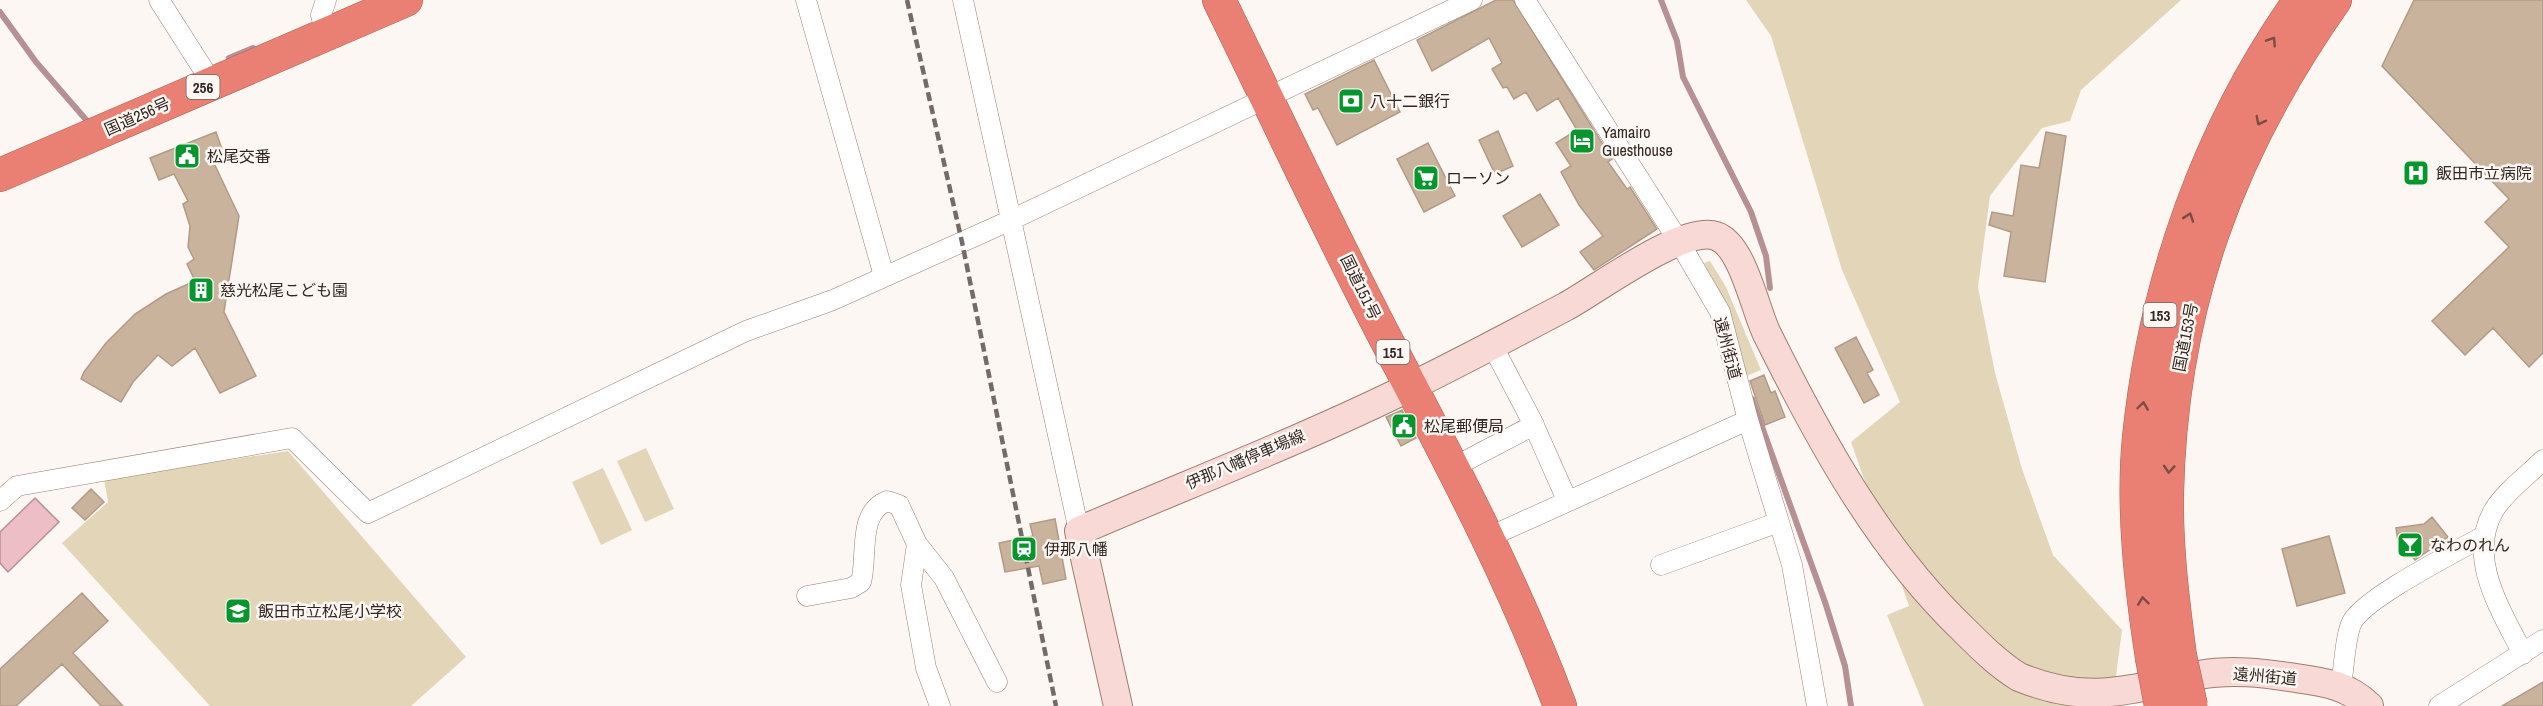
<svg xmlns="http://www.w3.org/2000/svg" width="2543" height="706" font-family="'Archivo Narrow','Noto Sans JP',sans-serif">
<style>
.green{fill:#e2d5b8}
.water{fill:#edbec5;stroke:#b59194;stroke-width:1.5}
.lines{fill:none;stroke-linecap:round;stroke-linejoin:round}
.stream{stroke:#b59194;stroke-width:6}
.building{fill:#c9b39d;stroke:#b19b86;stroke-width:1.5}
.street-casing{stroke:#9a7f71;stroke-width:21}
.secondary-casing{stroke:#9a7f71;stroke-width:30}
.highway-casing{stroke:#aa6157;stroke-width:34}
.street{stroke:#fff;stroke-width:20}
.secondary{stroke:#f9d9d5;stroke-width:28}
.highway{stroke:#ea8074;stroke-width:33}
.rail{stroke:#746b66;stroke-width:4.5;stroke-dasharray:9 4.5;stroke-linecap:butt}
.highway-bridge-casing{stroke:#aa6157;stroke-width:34;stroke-linecap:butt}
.highway-bridge{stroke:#ea8074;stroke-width:33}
.oneway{stroke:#7c4b42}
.labels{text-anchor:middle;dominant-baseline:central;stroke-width:5;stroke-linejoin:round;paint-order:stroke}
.shield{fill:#fdf7f4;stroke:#6f6560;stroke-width:1.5}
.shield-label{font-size:15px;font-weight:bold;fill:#322721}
.poi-label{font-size:16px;fill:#322721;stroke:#fdf7f4;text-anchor:start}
.street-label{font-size:16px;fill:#322721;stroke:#fdf7f4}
</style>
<rect width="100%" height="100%" fill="#fdf7f4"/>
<path class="green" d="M1746 0H2181L2081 90 2070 121 2042 128 1990 196 1978 287 1995 373 2022 469 2053 555 2122 630 2112 706H1924L1887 615 1909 606 1851 442 1900 402 1842 270 1771 36Z
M1710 261 1726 287 1761 370 1744 377 1728 312 1704 263Z
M646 448 674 509 645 522 617 461Z
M288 451 466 657 411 706H210L62 543 108 502 104 479Z
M603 468 632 530 601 545 572 482Z"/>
<path class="water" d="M35 498 59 522 8 572 0 563V532Z"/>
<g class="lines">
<path class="stream" d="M1661 0 1677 41 1683 77 1751 212 1766 256 1770 288
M0 12 36 62 88 122 93 120
M229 58 253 48
M1752 399 1825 602 1845 666 1851 706"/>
</g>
<path class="building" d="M1496 0H1513L1612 159 1608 162 1627 189 1630 187 1657 229 1594 270 1580 252 1603 236 1579 205 1561 172 1571 166 1556 143 1577 130 1558 98 1537 111 1526 92 1514 99 1507 87 1503 88 1492 69 1502 63 1489 38 1432 71 1417 40Z
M2414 0H2543V353L2529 367 2493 328 2465 355 2432 321 2509 247 2485 222 2509 199 2382 66Z
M1374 60 1400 112 1337 145 1318 108 1313 110 1305 94Z
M1498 131 1513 166 1495 174 1479 140Z
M216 132 224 155 212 159 239 216 224 312 256 376 220 393 195 348 172 366 158 355 133 382 121 402 81 379 84 372 106 343 135 314 166 294 195 281 187 264 194 259 188 247 190 226 183 204 188 201 174 174 159 180 150 158Z
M2046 132 2066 136 2045 282 2004 276 2011 232 1989 225 1992 212 2013 216 2021 165 2039 168Z
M1428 143 1455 196 1424 212 1397 159Z
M1540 194 1559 225 1522 247 1503 216Z
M1856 337 1873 370 1867 373 1879 395 1864 403 1835 348Z
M1764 375 1771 393 1775 391 1785 417 1765 425 1750 381Z
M1402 410 1416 438 1401 446 1386 417Z
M91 489 104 502 85 520 72 508Z
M2432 517 2448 537 2415 560 2410 554 2400 555 2396 528 2424 524Z
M1055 519 1066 579 1043 584 1039 566 1005 572 999 543 1033 536 1030 524Z
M2329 536 2345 593 2297 606 2282 549Z
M82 593 108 621 73 653 123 706H101L62 664 16 706H0V669Z
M2543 682V706H2502Z"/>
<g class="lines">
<g class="street-casing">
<path id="street" d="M159 0 212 83
M806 0 884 276
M963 0 1079 531
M1525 0 1678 240 1720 312 1748 420 1792 565 1817 706
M326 34 321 15 326 0
M1492 345 1532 421 1567 500
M1452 468 1534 425
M0 501 17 486 292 438 368 513 746 331 833 300 1011 220 1472 0
M1489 537 1748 420
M917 544 911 585 926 668 940 706
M1661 565 1779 522
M807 596 851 588 861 582C868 556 857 513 887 501L899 505 917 544 944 578 997 682
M2523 654C2501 610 2466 558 2494 510 2505 492 2528 475 2543 460
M2341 686C2344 669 2345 636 2352 622 2366 597 2454 553 2482 537
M2439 706 2543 640"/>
</g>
<g class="secondary-casing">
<path id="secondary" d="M1118 706 1079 531C1190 483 1305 439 1414 385 1465 360 1515 333 1565 307 1598 289 1683 225 1716 236 1743 245 1755 310 1767 334 1819 439 1879 549 1964 630 1981 647 1998 664 2019 677 2090 706 2128 689 2199 675 2232 669 2263 673 2296 678 2325 682 2347 685 2369 706"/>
</g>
<g class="highway-casing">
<path id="highway" d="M1219 0C1279 122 1336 246 1400 366 1458 477 1516 588 1560 706
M0 175 406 0
M2180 656C2173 602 2166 548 2167 494 2171 307 2228 152 2335 0
M2152 658C2141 587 2132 509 2139 437 2155 281 2209 128 2300 0"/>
</g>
<use href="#street" class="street"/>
<use href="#secondary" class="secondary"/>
<use href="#highway" class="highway"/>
<path class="rail" d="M907 0 962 242 1056 706"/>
<g class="highway-bridge-casing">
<path id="highway-bridge" d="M2180 656 2191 706
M2152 658 2161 706"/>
</g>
<use href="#highway-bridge" class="highway-bridge"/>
</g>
<defs><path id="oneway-chevron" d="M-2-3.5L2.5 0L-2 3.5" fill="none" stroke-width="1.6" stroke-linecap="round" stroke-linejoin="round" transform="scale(1.5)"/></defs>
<g class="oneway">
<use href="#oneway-chevron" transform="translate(2272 41) rotate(-57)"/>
<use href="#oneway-chevron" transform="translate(2260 121) rotate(117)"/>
<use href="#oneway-chevron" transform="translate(2189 217) rotate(-71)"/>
<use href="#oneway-chevron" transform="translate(2143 406) rotate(-82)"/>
<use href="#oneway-chevron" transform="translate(2169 469) rotate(94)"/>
<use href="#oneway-chevron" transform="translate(2143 601) rotate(-97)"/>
</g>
<defs>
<g id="bank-square" transform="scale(1.35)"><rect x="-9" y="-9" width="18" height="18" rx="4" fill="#06962d" stroke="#fdf7f4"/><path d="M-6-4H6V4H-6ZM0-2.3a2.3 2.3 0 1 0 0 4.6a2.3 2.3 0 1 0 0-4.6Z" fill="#fff"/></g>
<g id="hotel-square" transform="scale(1.35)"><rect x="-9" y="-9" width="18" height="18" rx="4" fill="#06962d" stroke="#fdf7f4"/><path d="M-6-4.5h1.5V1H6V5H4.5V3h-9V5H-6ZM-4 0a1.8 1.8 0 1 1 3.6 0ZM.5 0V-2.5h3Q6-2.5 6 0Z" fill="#fff"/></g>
<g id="civic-square" transform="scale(1.35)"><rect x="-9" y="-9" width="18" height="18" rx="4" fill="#06962d" stroke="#fdf7f4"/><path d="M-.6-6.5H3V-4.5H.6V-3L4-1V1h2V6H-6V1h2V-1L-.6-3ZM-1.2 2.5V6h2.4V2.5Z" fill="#fff"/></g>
<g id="hospital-square" transform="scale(1.35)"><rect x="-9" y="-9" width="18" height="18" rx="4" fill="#06962d" stroke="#fdf7f4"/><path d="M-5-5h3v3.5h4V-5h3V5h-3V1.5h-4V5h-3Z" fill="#fff"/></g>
<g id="supermarket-square" transform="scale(1.35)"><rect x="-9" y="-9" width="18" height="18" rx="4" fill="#06962d" stroke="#fdf7f4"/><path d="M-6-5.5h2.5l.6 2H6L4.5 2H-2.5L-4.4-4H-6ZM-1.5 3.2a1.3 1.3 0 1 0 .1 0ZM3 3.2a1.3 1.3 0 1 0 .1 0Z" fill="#fff"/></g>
<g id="building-square" transform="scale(1.35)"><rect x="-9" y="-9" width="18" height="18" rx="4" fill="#06962d" stroke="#fdf7f4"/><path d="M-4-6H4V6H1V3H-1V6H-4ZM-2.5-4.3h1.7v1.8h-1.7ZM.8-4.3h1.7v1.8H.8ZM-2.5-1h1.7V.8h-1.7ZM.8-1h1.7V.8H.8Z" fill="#fff"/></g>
<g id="bar-square" transform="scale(1.35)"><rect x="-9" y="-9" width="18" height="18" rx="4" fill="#06962d" stroke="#fdf7f4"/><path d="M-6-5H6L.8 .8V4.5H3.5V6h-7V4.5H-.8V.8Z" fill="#fff"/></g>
<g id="station-square" transform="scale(1.35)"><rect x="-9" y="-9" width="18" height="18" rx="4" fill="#06962d" stroke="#fdf7f4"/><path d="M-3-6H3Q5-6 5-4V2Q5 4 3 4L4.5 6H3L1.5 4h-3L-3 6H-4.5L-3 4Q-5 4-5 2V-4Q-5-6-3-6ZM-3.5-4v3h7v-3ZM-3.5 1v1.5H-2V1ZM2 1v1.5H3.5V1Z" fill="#fff"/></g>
<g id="school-square" transform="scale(1.35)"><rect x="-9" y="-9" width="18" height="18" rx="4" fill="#06962d" stroke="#fdf7f4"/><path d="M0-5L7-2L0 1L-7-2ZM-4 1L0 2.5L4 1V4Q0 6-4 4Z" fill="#fff"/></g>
</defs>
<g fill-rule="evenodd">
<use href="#bank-square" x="1351" y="101"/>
<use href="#hotel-square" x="1582" y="141"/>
<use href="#civic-square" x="187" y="156"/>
<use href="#hospital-square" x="2416" y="173"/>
<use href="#supermarket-square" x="1426" y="178"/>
<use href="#building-square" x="201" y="290"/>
<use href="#civic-square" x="1404" y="426"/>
<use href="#bar-square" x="2410" y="545"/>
<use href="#station-square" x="1024" y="549"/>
<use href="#school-square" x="238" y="611"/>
</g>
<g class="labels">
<g class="shield">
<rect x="186.5" y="75" width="33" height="24" rx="4.5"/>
<rect x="2143.5" y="303" width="33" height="24" rx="4.5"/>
<rect x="1376.5" y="340" width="33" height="24" rx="4.5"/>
</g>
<g class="shield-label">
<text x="203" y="87">256</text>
<text x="2160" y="315">153</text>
<text x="1393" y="352">151</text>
</g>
<g class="poi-label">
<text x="1370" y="101">八十二銀行</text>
<text x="1602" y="132">Yamairo<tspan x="1602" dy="18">Guesthouse</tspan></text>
<text x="207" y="156">松尾交番</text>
<text x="2436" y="173">飯田市立病院</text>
<text x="1446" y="178">ローソン</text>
<text x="220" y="290">慈光松尾こども園</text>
<text x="1424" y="426">松尾郵便局</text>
<text x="2430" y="545">なわのれん</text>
<text x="1044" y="549">伊那八幡</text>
<text x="258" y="611">飯田市立松尾小学校</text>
</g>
<g class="street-label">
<text transform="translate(137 116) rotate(-24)">国道256号</text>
<text transform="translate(1361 287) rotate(64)">国道151号</text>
<text transform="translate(2185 337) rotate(-79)">国道153号</text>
<text transform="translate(1728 348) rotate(75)">遠州街道</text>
<text transform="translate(1245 459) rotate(-23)">伊那八幡停車場線</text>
<text transform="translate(2265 676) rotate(5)">遠州街道</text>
</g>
</g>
</svg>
